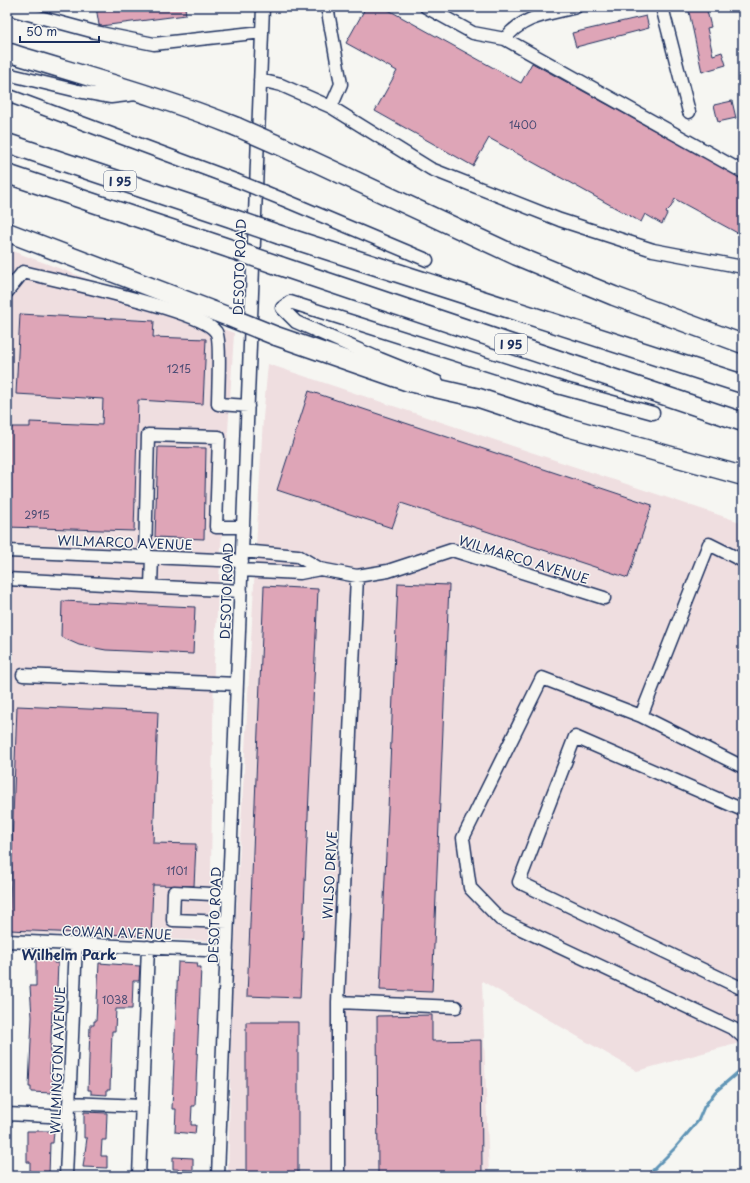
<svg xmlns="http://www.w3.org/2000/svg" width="750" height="1183" font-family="'Playpen Sans',sans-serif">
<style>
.built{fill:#efdee0}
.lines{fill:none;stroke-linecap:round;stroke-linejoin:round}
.stream{stroke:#6195b6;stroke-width:3}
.building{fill:#dea5b7;stroke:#1b2f5e}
.minor-casing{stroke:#1b2f5e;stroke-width:15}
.highway-casing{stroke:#1b2f5e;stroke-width:21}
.minor{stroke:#f6f6f2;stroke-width:12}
.highway{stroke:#f6f6f2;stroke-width:18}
.minor-bridge-casing{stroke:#1b2f5e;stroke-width:15;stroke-linecap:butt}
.highway-bridge-casing{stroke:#1b2f5e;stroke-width:21;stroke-linecap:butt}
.minor-bridge{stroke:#f6f6f2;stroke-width:12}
.highway-bridge{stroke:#f6f6f2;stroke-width:18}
.labels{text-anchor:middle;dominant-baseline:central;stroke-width:3;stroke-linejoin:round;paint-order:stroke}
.number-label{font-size:11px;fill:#4c4c74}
.shield{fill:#f6f6f2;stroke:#5d6b8a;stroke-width:1}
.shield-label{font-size:12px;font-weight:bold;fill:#1b2f5e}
.street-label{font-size:13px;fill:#1b2f5e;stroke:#f6f6f2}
.neighbourhood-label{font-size:14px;font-weight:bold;fill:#1b2f5e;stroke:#f6f6f2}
</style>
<rect width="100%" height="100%" fill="#f6f6f2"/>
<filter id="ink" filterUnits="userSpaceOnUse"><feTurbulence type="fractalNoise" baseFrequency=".025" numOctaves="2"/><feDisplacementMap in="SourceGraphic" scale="8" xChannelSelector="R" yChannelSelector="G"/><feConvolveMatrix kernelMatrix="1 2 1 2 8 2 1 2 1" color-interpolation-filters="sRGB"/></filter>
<g filter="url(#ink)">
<path class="built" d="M7 249 234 333 214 663 210 941 7 933Z
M268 364 743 523V1042L637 1071 482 981 489 1176H228L232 992 263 418Z"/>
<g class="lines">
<path class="stream" d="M647 1176 675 1148 698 1121 704 1107 715 1092 743 1068"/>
</g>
<path class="building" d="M96 7H185L186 15 101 26 99 25Z
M366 7H383L521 83 532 63 743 179V236L675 199 671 207 666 212 667 214 662 224 645 214 641 222 489 138 473 166 375 111 397 71 346 43Z
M688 7H706L711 27 707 28 713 55 722 52 726 65 702 72Z
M646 16 649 28 576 47 572 33Z
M732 101 736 118 718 122 714 105Z
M20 314 154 321 153 337 206 339 203 404 138 400 134 531 7 527V437L12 427H30V422L102 425 103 399 16 394Z
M309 391 652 505 628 578 401 503 392 528 277 490Z
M158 447 206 448 204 539 155 537Z
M398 583 449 585 432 992 380 990Z
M264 586 318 589 300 998 247 996Z
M62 601 195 607 193 654 106 650 79 645 61 637Z
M17 706 158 712 153 843 196 844 194 886 153 885 151 936 9 930Z
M36 958 54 959V963H58L56 1011H52L50 1073H53L52 1093 31 1092V1087H29L32 1017 30 986H36Z
M178 962 198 963 197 967H201L195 1106H192L191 1125H196L195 1134 175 1132 176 1109H172Z
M99 963 140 966 139 981H133L132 1009H116L115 1031H112L110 1089H107V1095L91 1094V1090H88L90 1025H94V1021H96Z
M432 1015V1041L481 1040 482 1176H378L377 1016Z
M246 1022H298V1176H246Z
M84 1112 107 1113 106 1140H102L101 1156H107V1168L83 1167 87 1138H84Z
M27 1131H54L53 1143H50L49 1175 30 1176V1162H27Z
M173 1157 193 1158V1170L173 1169Z"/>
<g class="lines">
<g class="minor-casing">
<path id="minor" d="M17 7V11L95 32 154 44 262 32
M330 7 328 12 341 84 331 107
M426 7 473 33 505 39 743 172
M662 7 689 112
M505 39C522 16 549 14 576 7
M7 74 78 91 111 97 136 94
M260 80 281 85 331 107 431 169 560 220 653 250 743 267
M7 95 235 180
M282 199 427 260
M7 292 23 272C55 280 202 310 216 332 221 339 218 392 218 404L248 406
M437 382 380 359 296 322 282 308 290 302 561 388 653 413
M7 551 242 561
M242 551 298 556 320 569 357 576 388 571 452 550 604 598
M145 557 148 435 219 437 216 527H243
M743 561 709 544 641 716 542 678 463 838 470 888 500 919 734 1029 743 1037
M241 570 300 573 320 569
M7 579 241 591
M151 586 152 557
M23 675 237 684
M641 716 743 767
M743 810 575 737 519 882 743 989
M228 922 173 920 174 892 229 895
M7 941 227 951
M338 1002 456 1007
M69 1103 142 1106
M7 1114 69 1117
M66 1176 76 944
M139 1176 148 947
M218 1176 263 7
M338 1176V1002L357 576"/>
</g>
<g class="highway-casing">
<path id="highway" d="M7 52C84 76 163 97 237 127
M7 143 234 219
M285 148 517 256 614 296 743 344
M7 174 231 249
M7 232 229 317
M280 235 743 384
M280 266 743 422
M276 336 409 382 479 398 567 427 743 476"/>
</g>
<use href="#minor" class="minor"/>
<use href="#highway" class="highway"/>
<g class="minor-bridge-casing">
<path id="minor-bridge" d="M235 180 282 199"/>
</g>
<g class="highway-bridge-casing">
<path id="highway-bridge" d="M237 127 285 148
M234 219 280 235
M231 249 280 266
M229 317 276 336"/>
</g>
<use href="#minor-bridge" class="minor-bridge"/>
<use href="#highway-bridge" class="highway-bridge"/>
</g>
</g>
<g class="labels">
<g class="number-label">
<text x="523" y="124">1400</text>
<text x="179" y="368">1215</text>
<text x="37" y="514">2915</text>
<text x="177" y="870">1101</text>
<text x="115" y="999">1038</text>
</g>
<g class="shield">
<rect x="104" y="171" width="32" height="20" rx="3"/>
<rect x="495" y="334" width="32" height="20" rx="3"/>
</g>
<g class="shield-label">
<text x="120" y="181">I 95</text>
<text x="511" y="344">I 95</text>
</g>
<g class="street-label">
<text transform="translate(239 267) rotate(-88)">DESOTO ROAD</text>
<text transform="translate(125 542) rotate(2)">WILMARCO AVENUE</text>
<text transform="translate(524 559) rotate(17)">WILMARCO AVENUE</text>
<text transform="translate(226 591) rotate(-88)">DESOTO ROAD</text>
<text transform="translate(329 875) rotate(-87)">WILSO DRIVE</text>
<text transform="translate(214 915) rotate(-88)">DESOTO ROAD</text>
<text transform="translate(117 932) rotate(2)">COWAN AVENUE</text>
<text transform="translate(57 1060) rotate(-88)">WILMINGTON AVENUE</text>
</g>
<g class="neighbourhood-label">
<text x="69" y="954">Wilhelm Park</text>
</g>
</g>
<rect width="750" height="1183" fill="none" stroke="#f6f6f2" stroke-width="24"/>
<rect x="12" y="12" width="726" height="1159" fill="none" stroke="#1b2f5e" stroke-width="1.5" filter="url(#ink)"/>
<path d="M20 36v6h79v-6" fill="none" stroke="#1b2f5e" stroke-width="2"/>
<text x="26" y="36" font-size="12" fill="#1b2f5e" stroke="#f6f6f2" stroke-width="3" paint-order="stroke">50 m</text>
</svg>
